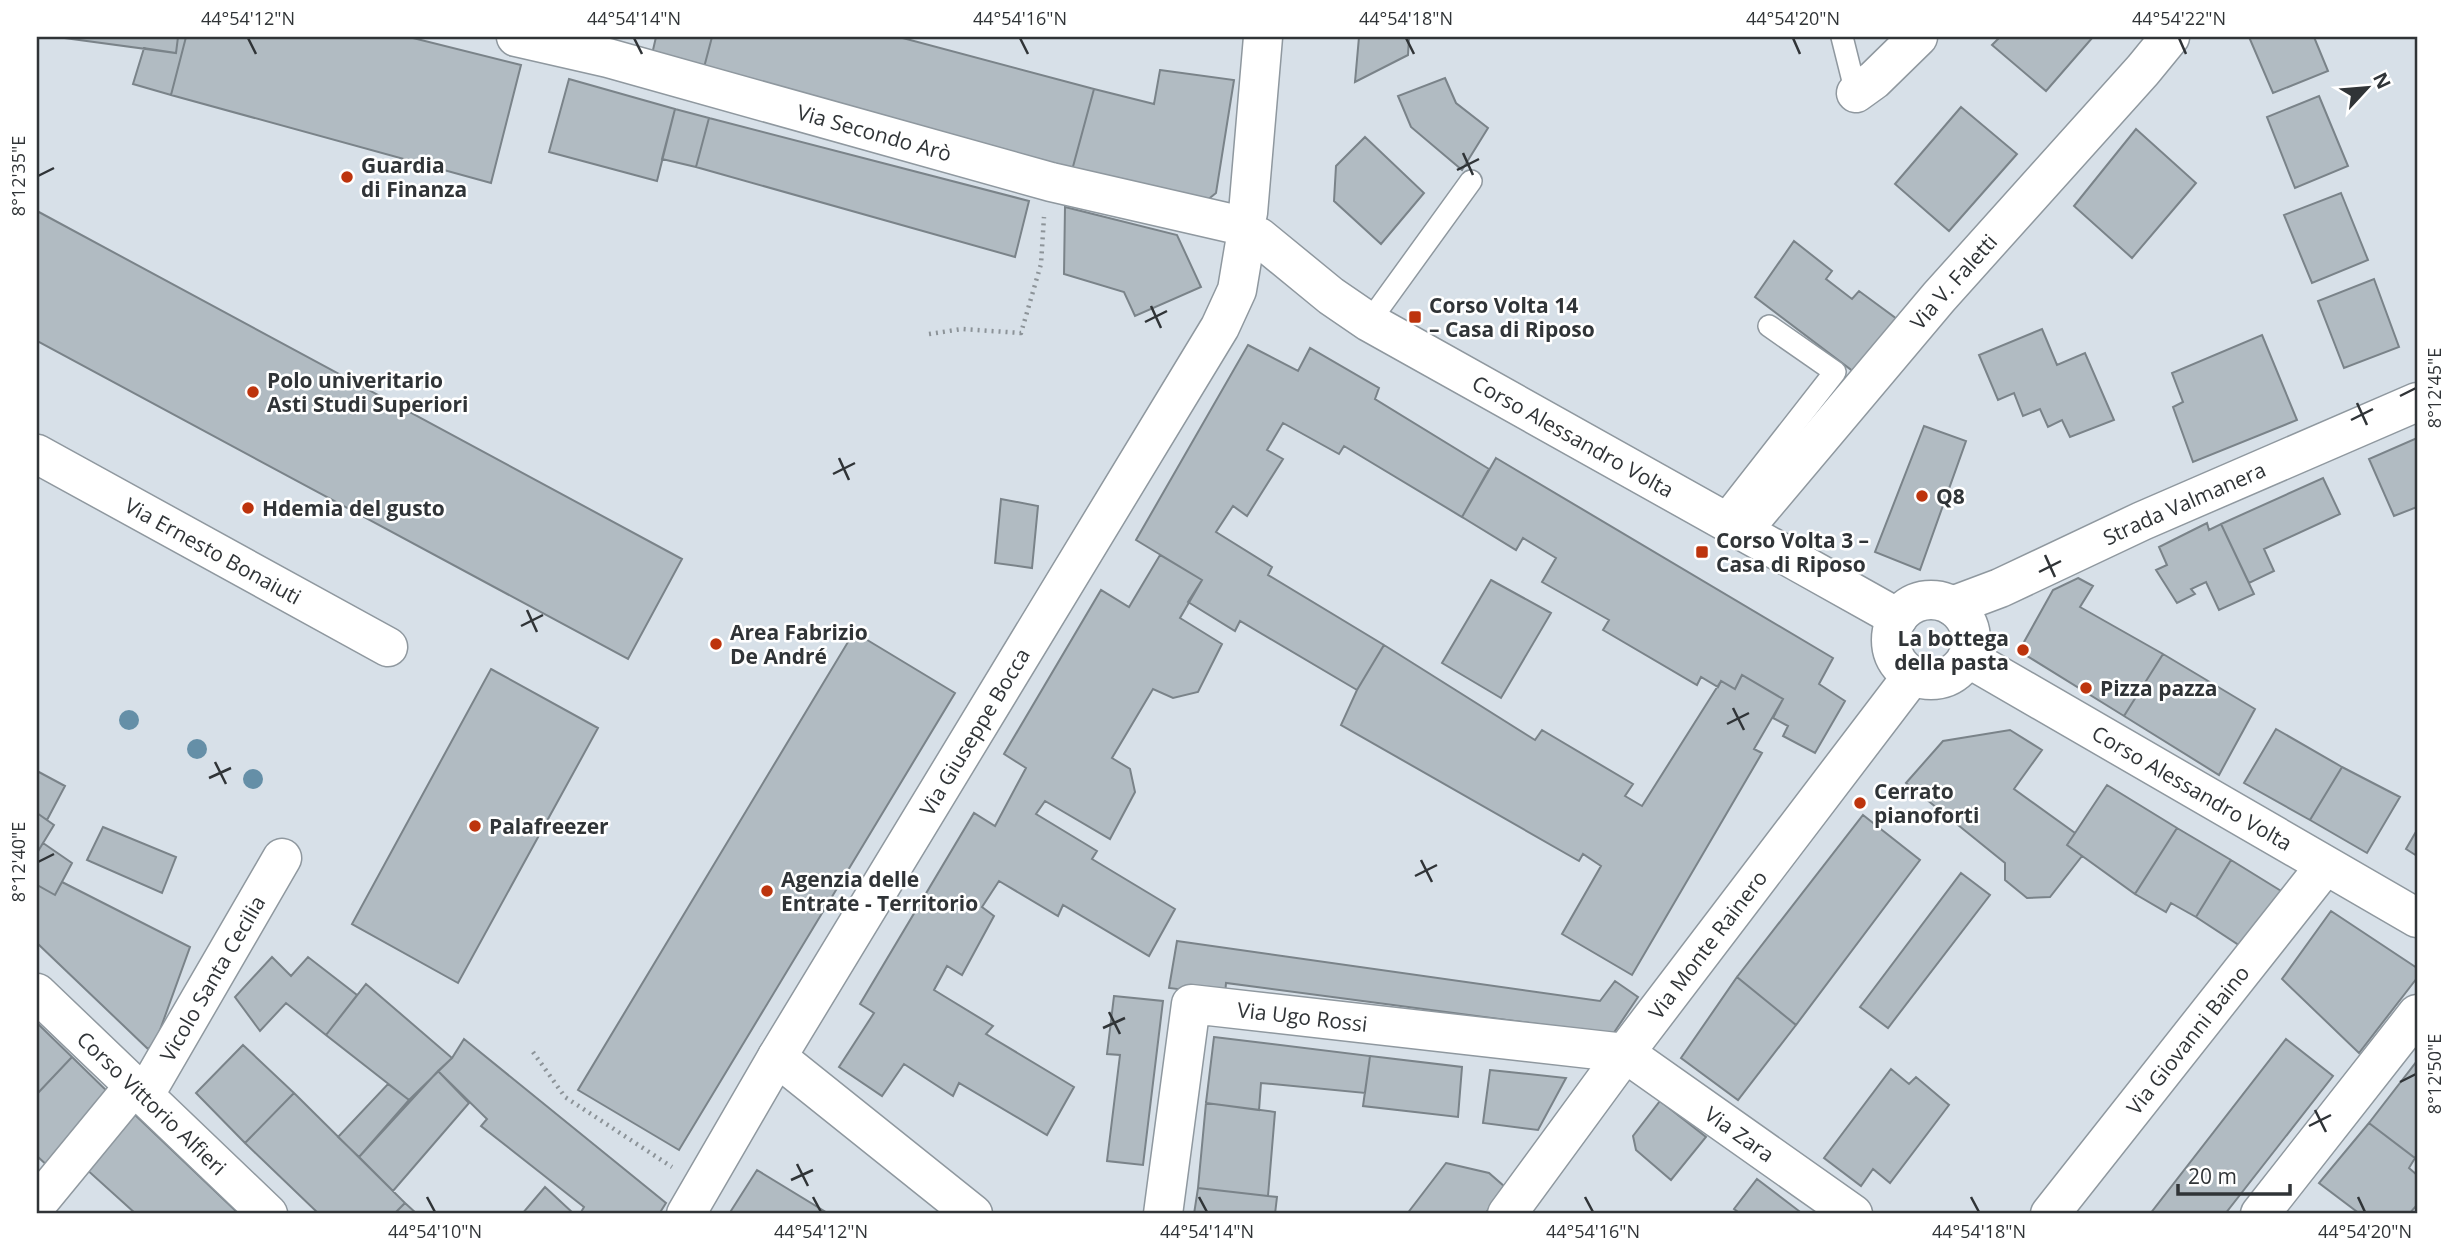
<svg xmlns="http://www.w3.org/2000/svg" width="2454" height="1251" font-family="'Open Sans',sans-serif">
<style>
.building{fill:#b1bbc2;stroke:#7a8389;stroke-width:2}
.lines{fill:none;stroke-linecap:round;stroke-linejoin:round}
.lane-casing{stroke:#8f989f;stroke-width:24}
.street-casing{stroke:#8f989f;stroke-width:41}
.secondary-casing{stroke:#8f989f;stroke-width:41}
.path{stroke:#8c9398;stroke-width:4.5;stroke-dasharray:2 5;stroke-linecap:butt}
.lane{stroke:#fff;stroke-width:21}
.street{stroke:#fff;stroke-width:38}
.secondary{stroke:#fff;stroke-width:38}
.tree{fill:#658fa7}
.ticks{fill:none;stroke:#303437;stroke-width:2.5}
.poi-dot{fill:#bd340d;stroke:#fff;stroke-width:2.5}
.labels{text-anchor:middle;dominant-baseline:central;stroke-width:5;stroke-linejoin:round;paint-order:stroke}
.street-label{font-size:21px;fill:#303437;stroke:#fff}
.poi-label{font-size:21px;font-weight:bold;fill:#303437;stroke:#fff;text-anchor:start}
.neatline{fill:none;stroke:#303437;stroke-width:2.5}
.ticks-label{font-size:18px;text-anchor:middle;fill:#303437}
</style>
<rect width="100%" height="100%" fill="#d7e0e8"/>
<path class="building" d="M57 37H178L176 53Z
M178 37H186L171 95 133 84 144 48 176 53Z
M186 37H409L521 65 491 183 171 95Z
M656 37H712L702 75 650 63Z
M712 37H899L1094 89 1071 174 702 75Z
M1359 37H1409L1408 55 1355 82Z
M2000 37H2093L2046 91 1992 45Z
M2249 37H2314L2328 71 2273 93Z
M1160 70 1234 80 1216 193 1200 206 1071 174 1094 89 1154 104Z
M1445 78 1456 103 1488 128 1462 170 1411 127 1398 96Z
M569 79 675 109 657 181 549 152Z
M2319 96 2348 166 2295 188 2267 117Z
M1961 107 2017 154 1949 231 1895 184Z
M675 109 709 118 696 167 662 159Z
M709 118 1029 201 1015 257 696 167Z
M2136 129 2196 183 2132 258 2074 206Z
M1365 137 1424 193 1381 244 1334 201 1336 166Z
M2341 193 2368 260 2312 283 2284 215Z
M1065 207 1177 235 1201 287 1135 316 1124 292 1064 274Z
M37 211 682 559 628 659 37 341Z
M1794 241 1832 271 1826 279 1852 299 1859 291 1901 322 1858 375 1755 297Z
M2374 279 2399 347 2344 368 2318 301Z
M2042 329 2057 365 2085 353 2114 420 2070 437 2062 420 2048 427 2040 409 2023 416 2014 393 1998 400 1979 355Z
M2262 335 2297 420 2193 462 2173 407 2183 402 2172 373Z
M1248 345 1298 371 1310 348 1379 388 1375 399 1489 469 1462 517 1344 446 1339 454 1283 423 1267 450 1283 459 1247 516 1233 506 1216 532 1272 567 1268 575 1384 645 1357 690 1240 621 1235 631 1188 602 1202 580 1136 540Z
M1924 426 1966 441 1920 570 1875 552Z
M2417 438V507L2394 516 2369 459Z
M1496 458 1833 658 1819 684 1845 701 1815 753 1783 736 1788 726 1773 718 1783 699 1742 675 1735 689 1721 681 1718 687 1701 677 1697 685 1603 630 1609 620 1542 582 1556 558 1523 538 1516 550 1462 517Z
M2323 478 2340 514 2264 549 2274 571 2249 583 2221 524Z
M1001 499 1038 506 1032 568 995 563Z
M2207 523 2209 530 2221 524 2254 594 2219 610 2206 582 2191 589 2195 594 2177 603 2156 570 2167 565 2159 547Z
M1160 555 1202 580 1180 618 1222 644 1198 692 1173 698 1153 689 1112 758 1130 769 1135 792 1110 839 1045 801 1036 814 1097 851 1092 859 1175 909 1149 956 1063 905 1058 916 999 881 982 907 994 916 962 975 947 966 934 990 993 1026 986 1034 1074 1087 1047 1135 959 1083 953 1096 904 1064 882 1096 839 1067 874 1013 860 1004 974 813 995 826 1026 768 1004 754 1101 590 1129 607Z
M2078 578 2093 586 2080 607 2163 654 2124 716 2019 651 2053 590Z
M1491 580 1551 613 1501 698 1442 663Z
M854 632 955 693 679 1150 578 1090Z
M1384 645 1535 740 1542 730 1633 784 1625 796 1642 806 1721 681 1735 689 1742 675 1783 699 1754 749 1762 753 1632 975 1562 934 1601 866 1583 854 1579 861 1341 725 1357 690Z
M2163 654 2255 709 2219 775 2124 716Z
M491 669 598 728 458 983 352 924Z
M2276 729 2342 767 2310 820 2244 783Z
M2010 730 2042 750 2014 789 2075 833 2067 845 2082 856 2050 897 2027 898 2005 880V863L1906 783 1943 741Z
M2342 767 2400 797 2367 853 2310 820Z
M37 771 65 786 47 820 37 813Z
M2107 785 2177 828 2135 894 2067 845Z
M37 813 54 825 37 853Z
M1863 815 1920 860 1796 1025 1737 977Z
M103 827 176 857 162 893 87 860Z
M2177 828 2231 860 2196 917 2171 903 2166 912 2135 894Z
M2417 830V856L2406 849Z
M43 843 72 863 55 895 37 885V853Z
M2231 860 2286 894 2248 951 2196 917Z
M1961 873 1990 895 1888 1028 1860 1007Z
M62 882 190 947 156 1041 148 1049 37 943V885L55 895Z
M2331 911 2417 968V978L2359 1053 2282 979Z
M1177 941 1600 1001 1615 981 1638 997 1613 1034 1226 983 1225 995 1169 988Z
M272 957 291 976 308 957 357 995 326 1035 286 1003 260 1031 235 997Z
M1737 977 1796 1025 1738 1100 1681 1058Z
M366 984 452 1058 409 1100 326 1035Z
M1114 996 1163 1001 1143 1165 1107 1161 1120 1055 1107 1054Z
M37 1023 72 1057 37 1094Z
M1214 1037 1370 1056 1365 1093 1261 1083 1259 1110 1206 1103Z
M464 1039 666 1203 659 1214H580L584 1207 481 1126 487 1119 438 1071 452 1058Z
M2286 1039 2333 1076 2225 1214H2150Z
M243 1045 294 1093 245 1143 196 1093Z
M1370 1056 1462 1067 1458 1117 1363 1106Z
M72 1057 112 1096 50 1168 37 1156V1094Z
M2417 1061V1155L2415 1158 2369 1123Z
M1891 1069 1909 1084 1916 1077 1949 1105 1890 1183 1873 1169 1861 1186 1824 1158Z
M1490 1070 1566 1078 1538 1130 1483 1123Z
M438 1071 469 1103 393 1191 359 1157Z
M388 1084 409 1100 359 1157 338 1137Z
M294 1093 405 1203 394 1214H319L245 1143Z
M1660 1101 1706 1137 1671 1180 1636 1150 1633 1136Z
M1206 1103 1275 1112 1268 1196 1198 1188Z
M131 1111 239 1214H136L85 1168Z
M2369 1123 2415 1158 2409 1168 2417 1175V1205L2409 1214H2360L2319 1183Z
M1446 1163 1489 1173 1505 1187 1485 1214H1407Z
M757 1170 829 1214H729Z
M1757 1179 1799 1211 1796 1214H1741L1734 1209Z
M545 1187 574 1214H522Z
M1198 1188 1277 1197 1275 1214H1194Z
M405 1203 417 1214H394Z"/>
<g class="lines">
<g class="lane-casing">
<path id="lane" d="M1842 37 1856 93
M1369 322 1471 181
M1720 519 1835 372 1769 326"/>
</g>
<g class="street-casing">
<g id="street">
<path d="M1856 93 1874 80 1918 37"/>
<path id="s1" d="M37 454 388 647"/>
<path id="s2" d="M1742 531 1939 297 2143 70 2170 37"/>
<path id="s3" d="M1952 606 2000 588 2142 521 2417 402"/>
<path id="s4" d="M37 993 268 1214"/>
<path d="M777 1057 973 1214"/>
<path id="s5" d="M144 1096 282 858"/>
<path d="M37 1204 134 1086"/>
<path id="s6" d="M686 1214 777 1057 1220 327 1237 290 1245 242"/>
<path id="s7" d="M1163 1214 1191 1004 1625 1053 1853 1214"/>
<path id="s8" d="M2050 1214 2325 866"/>
<path d="M2260 1214 2417 1014"/>
</g>
</g>
<g class="secondary-casing">
<g id="secondary">
<path id="s9" d="M516 37 608 58 1051 182 1234 224"/>
<path d="M1248 213 1263 37"/>
<path id="s10" d="M1259 237 1331 296 1369 322 1898 618"/>
<circle cx="1931" cy="640" r="40"/>
<path id="s11" d="M1968 658 2417 918"/>
<path id="s12" d="M1507 1214 1625 1053 1912 676"/>
</g>
</g>
<path class="path" d="M929 334 962 329 1021 333 1041 264 1044 217
M533 1052 565 1097 672 1167"/>
<use href="#lane" class="lane"/>
<use href="#street" class="street"/>
<use href="#secondary" class="secondary"/>
</g>
<g class="tree">
<circle cx="129" cy="720" r="10"/>
<circle cx="197" cy="749" r="10"/>
<circle cx="253" cy="779" r="10"/>
</g>
<path class="ticks" d="M248 38 256 54M634 38 642 54M1020 38 1028 54M1406 38 1414 54M1793 38 1800 54M2179 38 2186 54M1463 153 1473 175M1457 170 1479 159M38 176 54 168M1151 306 1161 328M1145 322 1167 311M2400 396 2416 388M2357 403 2367 425M2351 420 2373 409M839 458 849 480M833 474 855 463M2045 555 2055 577M2039 572 2061 561M527 610 537 632M521 626 543 615M1733 708 1744 730M1727 724 1749 713M215 762 226 784M209 778 231 768M1421 860 1432 882M38 862 54 854M1415 876 1437 865M1109 1012 1120 1034M1103 1028 1125 1018M2400 1082 2416 1074M2315 1110 2326 1132M2309 1126 2331 1115M797 1164 808 1186M791 1180 813 1170M427 1197 435 1212M813 1197 821 1212M1199 1197 1207 1212M1585 1197 1593 1212M1971 1197 1979 1212M2358 1197 2365 1212"/>
<g class="poi-dot">
<circle cx="347" cy="177" r="7"/>
<rect x="1408" y="310" width="14" height="14" rx="3.5"/>
<circle cx="253" cy="392" r="7"/>
<circle cx="1922" cy="496" r="7"/>
<circle cx="248" cy="508" r="7"/>
<rect x="1695" y="545" width="14" height="14" rx="3.5"/>
<circle cx="716" cy="644" r="7"/>
<circle cx="2023" cy="650" r="7"/>
<circle cx="2086" cy="688" r="7"/>
<circle cx="1860" cy="803" r="7"/>
<circle cx="475" cy="826" r="7"/>
<circle cx="767" cy="891" r="7"/>
</g>
<g class="labels">
<g class="street-label">
<text stroke="none"><textPath href="#s9" startOffset="371">Via Secondo Arò</textPath></text>
<text stroke="none"><textPath href="#s2" startOffset="327">Via V. Faletti</textPath></text>
<text stroke="none"><textPath href="#s10" startOffset="373">Corso Alessandro Volta</textPath></text>
<text stroke="none"><textPath href="#s3" startOffset="254">Strada Valmanera</textPath></text>
<text stroke="none"><textPath href="#s1" startOffset="201">Via Ernesto Bonaiuti</textPath></text>
<text stroke="none"><textPath href="#s6" startOffset="562">Via Giuseppe Bocca</textPath></text>
<text stroke="none"><textPath href="#s11" startOffset="259">Corso Alessandro Volta</textPath></text>
<text stroke="none"><textPath href="#s12" startOffset="336">Via Monte Rainero</textPath></text>
<text stroke="none"><textPath href="#s5" startOffset="136">Vicolo Santa Cecilia</textPath></text>
<text stroke="none"><textPath href="#s7" startOffset="324">Via Ugo Rossi</textPath></text>
<text stroke="none"><textPath href="#s8" startOffset="222">Via Giovanni Baino</textPath></text>
<text stroke="none"><textPath href="#s4" startOffset="159">Corso Vittorio Alfieri</textPath></text>
<text stroke="none"><textPath href="#s7" startOffset="789">Via Zara</textPath></text>
</g>
<g class="poi-label">
<text x="361" y="165">Guardia<tspan x="361" dy="24">di Finanza</tspan></text>
<text x="1429" y="305">Corso Volta 14<tspan x="1429" dy="24">– Casa di Riposo</tspan></text>
<text x="267" y="380">Polo univeritario<tspan x="267" dy="24">Asti Studi Superiori</tspan></text>
<text x="1936" y="496">Q8</text>
<text x="262" y="508">Hdemia del gusto</text>
<text x="1716" y="540">Corso Volta 3 –<tspan x="1716" dy="24">Casa di Riposo</tspan></text>
<text x="730" y="632">Area Fabrizio<tspan x="730" dy="24">De André</tspan></text>
<text x="2009" y="638" text-anchor="end">La bottega<tspan x="2009" dy="24">della pasta</tspan></text>
<text x="2100" y="688">Pizza pazza</text>
<text x="1874" y="791">Cerrato<tspan x="1874" dy="24">pianoforti</tspan></text>
<text x="489" y="826">Palafreezer</text>
<text x="781" y="879">Agenzia delle<tspan x="781" dy="24">Entrate - Territorio</tspan></text>
</g>
</g>
<rect width="2454" height="1251" fill="none" stroke="#ffffff" stroke-width="77"/>
<g transform="translate(2367 88) rotate(64)" stroke="#ffffff" stroke-width="5" paint-order="stroke">
<path d="M0-5L12 26L0 18L-12 26Z" fill="#303437"/>
<text y="-10" font-size="19" font-weight="bold" text-anchor="middle" fill="#303437">N</text>
</g>
<path d="M2178 1184v10h112v-10" fill="none" stroke="#303437" stroke-width="3.5"/>
<text x="2188" y="1184" font-size="21" fill="#303437" stroke="#ffffff" stroke-width="5" paint-order="stroke">20 m</text>
<rect x="38" y="38" width="2378" height="1174" class="neatline"/>
<g class="ticks-label">
<text x="248" y="25">44°54'12"N</text>
<text x="634" y="25">44°54'14"N</text>
<text x="1020" y="25">44°54'16"N</text>
<text x="1406" y="25">44°54'18"N</text>
<text x="1793" y="25">44°54'20"N</text>
<text x="2179" y="25">44°54'22"N</text>
<text transform="translate(19 176) rotate(-90)" y="6">8°12'35"E</text>
<text transform="translate(2435 388) rotate(-90)" y="6">8°12'45"E</text>
<text transform="translate(19 862) rotate(-90)" y="6">8°12'40"E</text>
<text transform="translate(2435 1074) rotate(-90)" y="6">8°12'50"E</text>
<text x="435" y="1238">44°54'10"N</text>
<text x="821" y="1238">44°54'12"N</text>
<text x="1207" y="1238">44°54'14"N</text>
<text x="1593" y="1238">44°54'16"N</text>
<text x="1979" y="1238">44°54'18"N</text>
<text x="2365" y="1238">44°54'20"N</text>
</g>
</svg>
